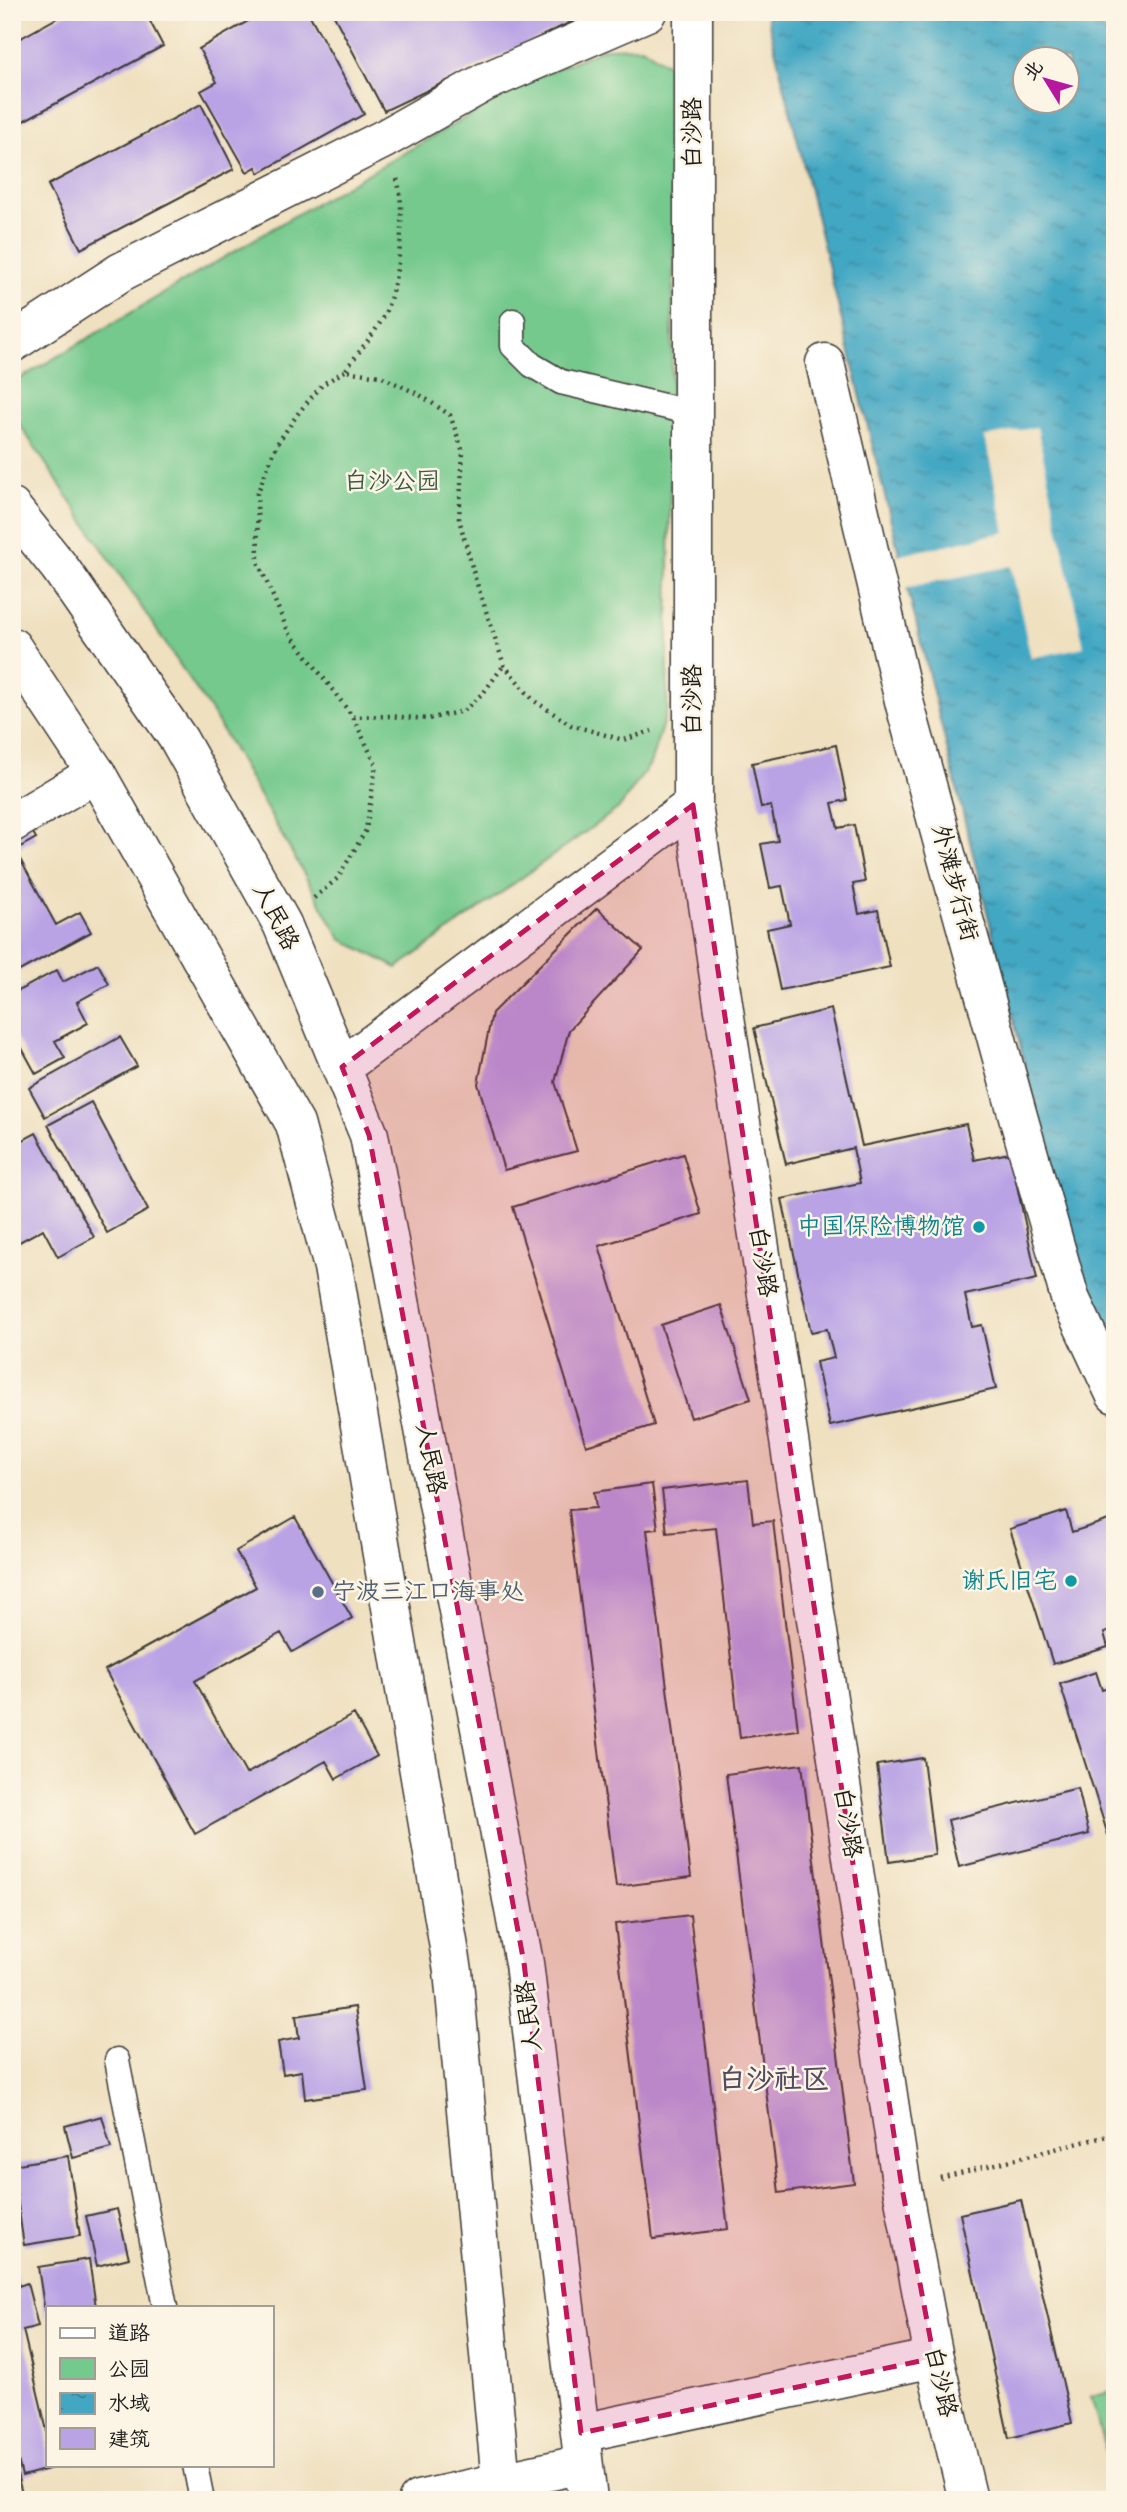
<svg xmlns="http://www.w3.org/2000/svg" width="1127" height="2512" font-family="Kalam,'LXGW WenKai TC',sans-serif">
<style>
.park{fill:#74c98d;stroke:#487254;stroke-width:2}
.water{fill:url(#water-ripples);stroke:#306270;stroke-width:2;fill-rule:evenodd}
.pier{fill:#efe0c0}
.building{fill:#b9a3e5}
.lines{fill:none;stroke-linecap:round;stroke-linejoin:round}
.lane-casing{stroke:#3c3935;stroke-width:27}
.street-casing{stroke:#3c3935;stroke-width:41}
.secondary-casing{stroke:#3c3935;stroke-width:41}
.path{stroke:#3c3935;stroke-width:4.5;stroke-dasharray:2 5;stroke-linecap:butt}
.lane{stroke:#fff;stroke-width:24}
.street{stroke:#fff;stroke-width:38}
.secondary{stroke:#fff;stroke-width:38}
.marked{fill:#c2185b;fill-opacity:0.2;stroke:#c2185b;stroke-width:5;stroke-dasharray:14 9;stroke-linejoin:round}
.culture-dot{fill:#0f9aa8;stroke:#fcf5e5;stroke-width:2.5}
.service-dot{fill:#5c6f8a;stroke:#fcf5e5;stroke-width:2.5}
.labels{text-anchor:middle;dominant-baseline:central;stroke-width:5;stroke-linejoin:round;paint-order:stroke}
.street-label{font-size:24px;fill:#1c1c1c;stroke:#fcf5e5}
.park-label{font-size:24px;fill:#3b5944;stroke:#fcf5e5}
.culture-label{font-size:24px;fill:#0d838f;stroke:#fcf5e5;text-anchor:end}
.service-label{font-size:24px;fill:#4e5e75;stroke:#fcf5e5;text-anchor:start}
.quarter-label{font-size:28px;font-weight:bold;fill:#534b62;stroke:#fcf5e5}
</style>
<defs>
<pattern id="water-ripples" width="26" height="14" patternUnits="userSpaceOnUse" patternTransform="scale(1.75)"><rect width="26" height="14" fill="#43a7c3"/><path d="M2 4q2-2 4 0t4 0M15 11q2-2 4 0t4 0" fill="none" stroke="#37879e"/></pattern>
</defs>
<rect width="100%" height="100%" fill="#fcf5e5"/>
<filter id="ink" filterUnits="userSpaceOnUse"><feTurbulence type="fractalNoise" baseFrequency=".0143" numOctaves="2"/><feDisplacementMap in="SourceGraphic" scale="14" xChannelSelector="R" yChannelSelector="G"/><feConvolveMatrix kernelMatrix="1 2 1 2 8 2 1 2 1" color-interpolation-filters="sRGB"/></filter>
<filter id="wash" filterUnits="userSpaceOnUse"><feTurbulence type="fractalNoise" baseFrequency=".00686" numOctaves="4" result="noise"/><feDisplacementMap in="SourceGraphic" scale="28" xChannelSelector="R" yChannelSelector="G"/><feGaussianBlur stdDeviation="1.57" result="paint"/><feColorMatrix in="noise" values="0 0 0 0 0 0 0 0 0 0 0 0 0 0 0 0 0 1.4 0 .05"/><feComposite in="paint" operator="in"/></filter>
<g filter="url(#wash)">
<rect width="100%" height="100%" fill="#efe0c0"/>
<path class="park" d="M642 47 676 71 667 710 650 764 620 807 397 968 341 939 214 716 12 413V402L18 380 292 217 533 79 605 48Z
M1115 2390V2488L1091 2396Z"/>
<path class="water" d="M766 12H1115V1349L1072 1257ZM1026 60H1068V102H1026Z"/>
<path class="pier" d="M1037 427 1084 647 1031 658 1011 566 904 588 896 556 1005 532 985 437Z"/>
<g id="blocks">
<path class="building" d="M68 12H145L163 46 12 127V43Z
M264 12H308L364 114 259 173 256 167 247 172 201 91 217 82 199 49Z
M332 12H592L384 111Z
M201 104 234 169 81 249 48 185Z
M836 745 847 800 832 803 838 828 854 825 865 882 853 884 859 914 878 910 890 967 780 990 767 929 790 924 782 886 770 888 761 844 778 841 771 806 761 808 752 763Z
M27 822 36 838 15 850 56 925 80 912 91 932 12 975V830Z
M597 908 643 950 569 1030 555 1082 577 1151 504 1170 478 1084 492 1013Z
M98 964 109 984 77 1002 88 1023 55 1041 65 1058 36 1074 12 1030V994L57 970 63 982Z
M831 1009 862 1146 966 1124 974 1160 1010 1153 1037 1279 965 1295 972 1327 982 1325 996 1389 830 1426 816 1362 834 1358 827 1329 811 1332 782 1199 860 1183 853 1148 786 1164 754 1028Z
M120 1037 137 1066 45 1117 29 1088Z
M91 1102 148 1210 107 1233 48 1125Z
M36 1133 94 1237 58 1257 43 1229 12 1246V1146Z
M683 1154 701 1214 599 1246 654 1425 586 1446 513 1207Z
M721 1305 751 1399 691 1418 661 1325Z
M748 1480 753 1523 773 1521 798 1730 740 1738 716 1528 667 1533 662 1490Z
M652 1484 658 1529 647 1530 691 1877 616 1887 569 1510 596 1508 594 1492Z
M1066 1511 1072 1532 1115 1518V1629L1104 1633 1108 1647 1053 1664 1010 1529Z
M295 1517 352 1618 292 1652 281 1633 195 1681 246 1774 354 1714 377 1756 336 1779 326 1761 195 1834 105 1670 256 1587 236 1551Z
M1096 1672 1102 1690 1115 1686V1833L1108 1835 1060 1684Z
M923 1758 935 1855 889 1862 877 1765Z
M802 1764 854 2183 779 2193 726 1774Z
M1078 1788 1089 1834 959 1867 948 1820Z
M690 1915 728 2229 653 2239 615 1924Z
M355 2007 367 2090 305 2099 302 2071 283 2074 278 2042 299 2038 296 2016Z
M102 2116 111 2148 73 2158 65 2126Z
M68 2156 80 2236 24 2245 12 2165Z
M1021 2200 1072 2423 1009 2438 960 2214Z
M117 2209 129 2258 97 2266 86 2216Z
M89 2259 96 2307H47L46 2319 38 2267Z
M12 2263 19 2286 27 2283 38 2326 23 2330 47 2431V2465H55L56 2467 22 2476 12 2436Z
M12 2453 22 2494 12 2496Z"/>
</g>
</g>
<g filter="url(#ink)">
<use href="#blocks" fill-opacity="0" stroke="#3c3935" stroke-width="2"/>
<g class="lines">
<g class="lane-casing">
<path id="lane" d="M513 321V346L532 365 561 382 693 413
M117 2060 165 2307
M195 2465 202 2500"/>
</g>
<g class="street-casing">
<path id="street" d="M12 343 121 272 384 139 485 82 647 12
M825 363 905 705 1019 1120 1070 1298 1115 1394
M12 823 96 773
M581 2433 934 2358"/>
</g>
<g class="secondary-casing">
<path id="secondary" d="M693 12V805L902 2188 934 2358 968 2500
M12 508 60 568 179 740 282 924 369 1135 524 1963 588 2500
M12 647 96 773 295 1124 333 1267 453 1971 501 2482 505 2500
M342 1067 693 805
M418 2500 583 2464"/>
</g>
<path class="path" d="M397 179C407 213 399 292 380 323 370 339 356 355 345 371L380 376 420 395 450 415 463 452 459 519 475 578 504 665 533 700 571 725 623 740 652 731
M345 371 323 384 299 412 277 444 257 494 258 562 288 631 353 717 388 716 428 719 463 711 484 692 504 665
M314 898 338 878 366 830 376 765 353 717
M940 2178 1115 2134"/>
<use href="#lane" class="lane"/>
<use href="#street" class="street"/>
<use href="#secondary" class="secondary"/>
</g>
</g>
<path class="marked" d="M693 805 902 2188 934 2358 581 2433 524 1963 369 1135 342 1067Z"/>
<g class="culture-dot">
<circle cx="979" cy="1227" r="7"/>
<circle cx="1071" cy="1581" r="7"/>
</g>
<circle class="service-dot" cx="318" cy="1592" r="7"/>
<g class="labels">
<g class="street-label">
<text transform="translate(693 133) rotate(-90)">白沙路</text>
<text transform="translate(693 700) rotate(-90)">白沙路</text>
<text transform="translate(954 883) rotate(75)">外滩步行街</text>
<text transform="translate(275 917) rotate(63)">人民路</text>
<text transform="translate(762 1262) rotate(81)">白沙路</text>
<text transform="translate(430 1459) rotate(79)">人民路</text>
<text transform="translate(847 1823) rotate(81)">白沙路</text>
<text transform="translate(530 2016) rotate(-97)">人民路</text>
<text transform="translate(940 2382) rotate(77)">白沙路</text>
</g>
<g class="park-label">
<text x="392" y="482">白沙公园</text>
</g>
<g class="culture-label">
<text x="965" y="1227">中国保险博物馆</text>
<text x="1057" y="1581">谢氏旧宅</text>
</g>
<g class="service-label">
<text x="332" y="1592">宁波三江口海事处</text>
</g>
<g class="quarter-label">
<text x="774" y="2080">白沙社区</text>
</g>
</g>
<rect width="1127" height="2512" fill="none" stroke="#fcf5e5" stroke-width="42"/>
<rect x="46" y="2306" width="228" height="161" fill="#fcf5e5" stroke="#a29e95" stroke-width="2"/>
<rect x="60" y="2328" width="35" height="10" fill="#ffffff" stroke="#a29e95" stroke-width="2"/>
<text x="108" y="2340" font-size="21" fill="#1c1c1c">道路</text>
<rect x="60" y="2358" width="35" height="21" fill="#74c98d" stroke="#a29e95" stroke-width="2"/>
<text x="108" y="2376" font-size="21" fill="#1c1c1c">公园</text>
<rect x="60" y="2393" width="35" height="21" fill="url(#water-ripples)" stroke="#a29e95" stroke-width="2"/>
<text x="108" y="2410" font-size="21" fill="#1c1c1c">水域</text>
<rect x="60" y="2428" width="35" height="21" fill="#b9a3e5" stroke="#a29e95" stroke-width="2"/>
<text x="108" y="2446" font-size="21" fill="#1c1c1c">建筑</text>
<g transform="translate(1046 80) rotate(307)"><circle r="33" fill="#fcf5e5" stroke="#a29e95" stroke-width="2"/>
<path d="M0-5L12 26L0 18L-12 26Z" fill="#b5179e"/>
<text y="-10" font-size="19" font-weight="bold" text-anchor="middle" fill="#1c1c1c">北</text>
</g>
</svg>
